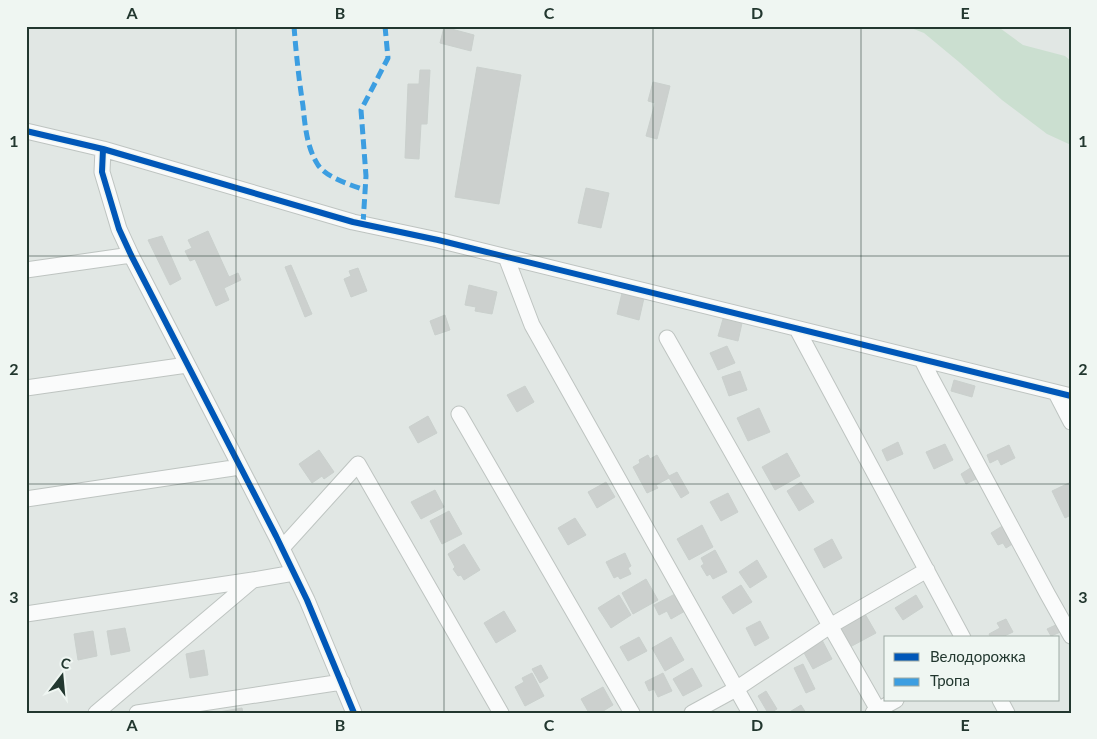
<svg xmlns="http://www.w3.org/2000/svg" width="1097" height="739" font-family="Lato,sans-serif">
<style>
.green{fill:#cbdfd0}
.building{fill:#ccd0ce;stroke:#cad0cd}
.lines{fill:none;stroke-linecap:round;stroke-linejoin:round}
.minor-casing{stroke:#bec4c1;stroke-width:17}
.minor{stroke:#fafbfb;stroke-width:15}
.quiet{stroke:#3c9ee1;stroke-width:5;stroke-dasharray:10 5;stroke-linecap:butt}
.cycleway-casing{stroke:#eff6f2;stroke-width:9}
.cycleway{stroke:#0057b8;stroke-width:6}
.grid{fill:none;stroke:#22372f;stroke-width:1;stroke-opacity:0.55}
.neatline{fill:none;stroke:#22372f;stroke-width:2}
.grid-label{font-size:16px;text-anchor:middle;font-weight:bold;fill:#22372f}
</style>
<rect width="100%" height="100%" fill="#e1e7e4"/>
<path class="green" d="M906 26H997L1023 45 1065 56 1071 61V145L1047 134 1002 100 959 62 924 33Z"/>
<path class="building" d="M444 27 474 35 471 51 440 43Z
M477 67 521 75 499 204 455 197Z
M420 70H430L427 124H421L419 159 405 158 408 84H419Z
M653 82 670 86 657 139 646 136 655 103 648 101Z
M586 188 609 193 601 228 578 223Z
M208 231 229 277 238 273 241 280 224 288 229 300 216 306 195 259 190 261 185 251 192 248 188 240Z
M162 236 181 279 170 285 148 240Z
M291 265 312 314 305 317 285 267Z
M358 268 367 291 351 297 344 279 351 276 349 271Z
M469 285 497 292 492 314 475 311 476 307 465 305Z
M622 293 644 298 639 320 617 314Z
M445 315 450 330 435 335 430 321Z
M723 319 742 323 738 341 718 336Z
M727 346 735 363 718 370 710 353Z
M740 371 747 390 729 396 722 377Z
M954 380 975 386 972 397 951 391Z
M525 386 534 402 517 412 507 395Z
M759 408 770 432 748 441 737 418Z
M428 416 437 433 418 443 409 427Z
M898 442 903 454 887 461 882 450Z
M945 444 953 460 934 469 926 452Z
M1009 445 1015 458 1001 465 998 459 990 463 987 455Z
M319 450 334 472 324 479 322 476 312 483 299 464Z
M787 453 800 476 775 490 762 467Z
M648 455 650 459 657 455 669 476 677 472 689 493 681 498 669 478 656 485 658 488 647 493 633 467 640 463 639 460Z
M972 467 978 478 966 484 961 474Z
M606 482 615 497 597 508 588 492Z
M801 482 814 502 799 511 787 491Z
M1071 482V515L1065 518 1052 491Z
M435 490 444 507 421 519 411 502Z
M728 493 738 512 721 521 710 502Z
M449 511 462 534 442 544 430 521Z
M575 518 586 535 568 545 558 528Z
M702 525 713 547 689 560 677 539Z
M1004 525 1014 543 1006 548 1003 543 998 545 991 533Z
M832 539 842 558 824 568 814 549Z
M464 544 480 570 464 580 461 575 458 576 453 569 455 567 448 554Z
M715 550 727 572 713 579 710 574 707 576 701 566 704 564 701 558Z
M625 553 631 566 628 568 631 574 620 579 618 576 614 578 606 562Z
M757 560 767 577 750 588 739 572Z
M646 579 658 600 633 614 622 593Z
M741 585 752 602 733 614 722 597Z
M675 594 685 611 671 619 667 611 659 615 654 605Z
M619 595 631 615 611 628 598 608Z
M916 595 923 607 903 620 895 608Z
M504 611 516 631 496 643 484 623Z
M865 614 876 633 850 647 840 628Z
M1006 619 1013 632 1000 638H991L989 634 1000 628 997 623Z
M760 621 769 638 755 646 746 628Z
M1060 623 1063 631 1051 636 1047 629Z
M125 628 130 651 111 655 107 631Z
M93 631 97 656 78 660 74 634Z
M639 637 647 651 628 661 620 647Z
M671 637 684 660 665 671 652 648Z
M822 640 832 659 813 669 803 651Z
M204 650 208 675 190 678 186 654Z
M803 664 815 689 806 693 794 668Z
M541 665 548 678 540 683 532 669Z
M692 668 702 686 683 696 673 679Z
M532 673 544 696 525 706 515 687 524 682 522 678Z
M663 673 672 691 658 697 654 689 649 691 645 682Z
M603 687 613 705 600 713H589L581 699Z
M766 691 777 709 770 713H768L758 696Z
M801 705 806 713H788Z
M242 708 243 713H220L219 712Z"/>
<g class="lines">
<g class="minor-casing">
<path id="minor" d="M26 131 103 149 353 222 438 240 1071 396
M103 149 102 172 119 229 131 255 276 536 307 600 354 713
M506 257 532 325 750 713
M26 270 131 255
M797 329 963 638
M667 338 878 710 873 713
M922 360 930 376 1048 595 1071 636
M26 388 187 365
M1056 393 1071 422
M459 414 632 713
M26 499 240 467
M282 548 358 464 501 713
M26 614 253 580
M1000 700 1007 713
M96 713 253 580 294 573
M137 713 342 682
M692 713 736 689 830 626 927 570
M879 713 878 710 896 700"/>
</g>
<use href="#minor" class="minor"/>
<path class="quiet" d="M294 26C296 53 299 80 303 106 305 126 307 148 318 165 327 178 351 185 365 190
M363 224 366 176 361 110 388 58 385 26"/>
<g class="cycleway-casing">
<path id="cycleway" d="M26 131 103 149 353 222 438 240 1071 396
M103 149 102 172 119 229 131 255 276 536 307 600 354 713"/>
</g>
<use href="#cycleway" class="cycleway"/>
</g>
<path class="grid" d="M236 26V713M444 26V713M653 26V713M861 26V713M26 256H1071M26 484H1071"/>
<rect width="1097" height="739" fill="none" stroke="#eff6f2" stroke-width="55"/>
<rect x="884" y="636" width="175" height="65" fill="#eff6f2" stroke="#9daaa4"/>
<rect x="894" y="653" width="25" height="8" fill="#0057b8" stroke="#9daaa4"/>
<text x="930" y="662" font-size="15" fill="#22372f">Велодорожка</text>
<rect x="894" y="678" width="25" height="8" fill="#3c9ee1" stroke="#9daaa4"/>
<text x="930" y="686" font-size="15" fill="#22372f">Тропа</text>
<g transform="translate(62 676) rotate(16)" stroke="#eff6f2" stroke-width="4" paint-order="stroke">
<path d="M0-4L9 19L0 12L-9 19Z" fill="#22372f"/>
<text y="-8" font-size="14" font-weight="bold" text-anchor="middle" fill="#22372f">С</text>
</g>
<rect x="28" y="28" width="1042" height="684" class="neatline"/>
<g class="grid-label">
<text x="132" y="19">A</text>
<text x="340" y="19">B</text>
<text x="549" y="19">C</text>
<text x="757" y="19">D</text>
<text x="965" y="19">E</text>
<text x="14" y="147">1</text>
<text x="1083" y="147">1</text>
<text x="14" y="375">2</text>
<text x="1083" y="375">2</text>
<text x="14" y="603">3</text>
<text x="1083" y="603">3</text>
<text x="132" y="731">A</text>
<text x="340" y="731">B</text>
<text x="549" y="731">C</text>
<text x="757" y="731">D</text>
<text x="965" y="731">E</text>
</g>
</svg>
